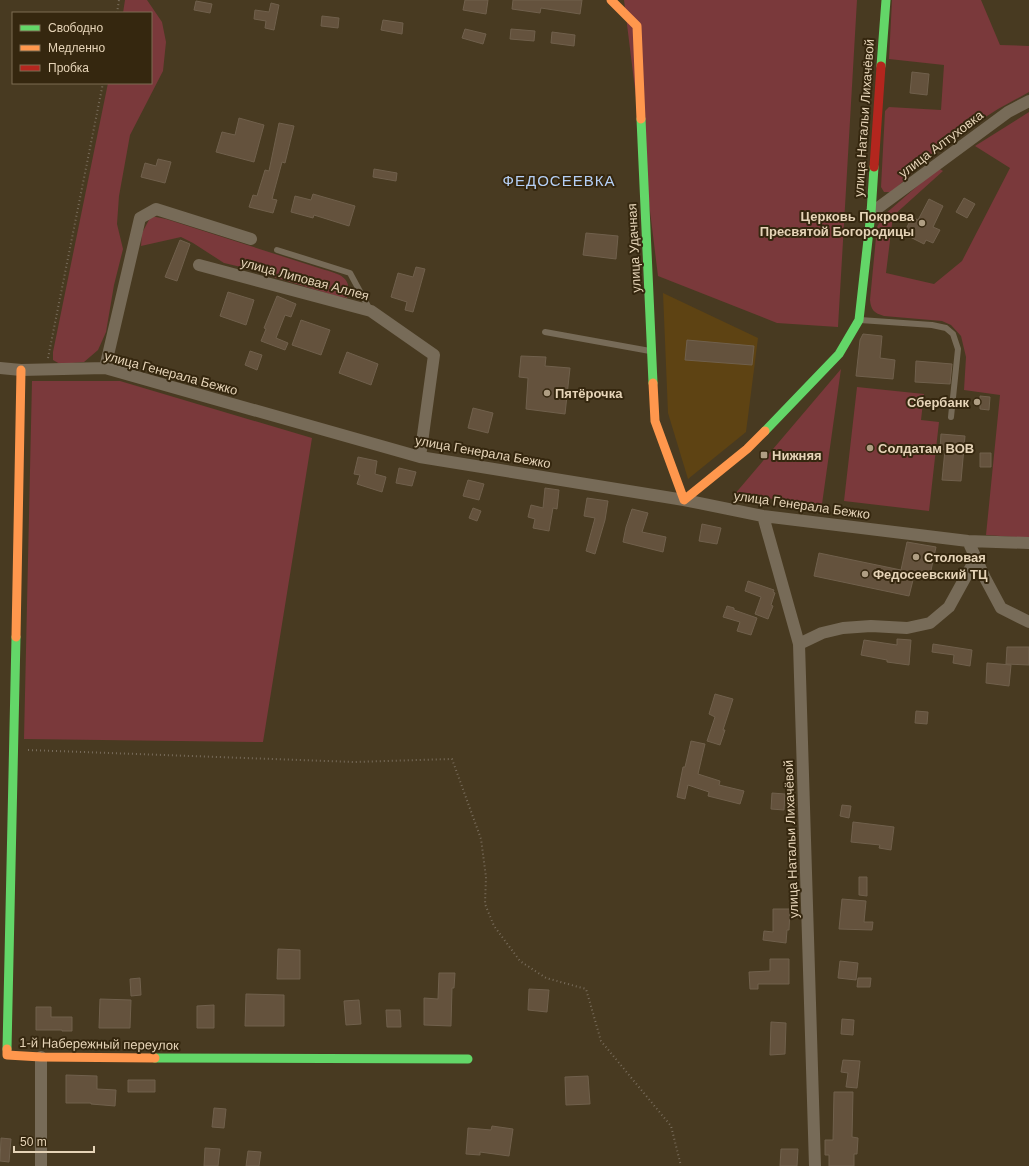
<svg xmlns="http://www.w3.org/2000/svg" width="1029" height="1166" font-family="Arial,sans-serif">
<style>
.built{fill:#5e4313}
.green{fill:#7a393b}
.building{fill:#64523d;stroke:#70604c}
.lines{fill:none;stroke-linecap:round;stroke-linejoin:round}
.path{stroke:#786c5b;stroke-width:2;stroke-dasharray:1 3;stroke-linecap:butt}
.lane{stroke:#776b58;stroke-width:6}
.street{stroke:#776b58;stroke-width:12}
.fast{stroke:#63d668;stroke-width:9}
.slow{stroke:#ff974d;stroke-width:9}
.jam{stroke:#b3261e;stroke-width:9}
.poi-dot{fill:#af9e83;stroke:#35270f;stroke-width:1.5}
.labels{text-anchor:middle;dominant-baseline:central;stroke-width:4;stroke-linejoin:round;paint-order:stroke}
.street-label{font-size:13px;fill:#e6d4b8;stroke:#35270f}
.poi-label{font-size:13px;font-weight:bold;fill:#e6d4b8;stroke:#35270f;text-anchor:start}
.quarter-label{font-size:15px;letter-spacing:1px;fill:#b5cff5;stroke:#35270f}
</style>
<rect width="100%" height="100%" fill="#483a21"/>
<path class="built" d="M663 293 758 338 746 432 688 479 668 413Z"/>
<path class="green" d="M125 0H147L162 22 166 42 163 71 130 135 119 196 117 224 123 249 114 285 106 332 98 350 84 362 60 364 53 360V352L108 83H151V13H123Z
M624 0H857L838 327 777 323 658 276Z
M892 0H981L1000 45 1029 46V92L998 109 940 146 892 192H884L881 187 885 111 889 107 941 110 944 65 889 59Z
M1029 112V538L986 535 1000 395 964 390 966 357 961 336 951 325 942 321 884 316C874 313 871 310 870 300L877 227 884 215 938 168 943 171 893 216 886 273 934 284 962 261 1010 168 975 146Z
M151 216 166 219 325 270C340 274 353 278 347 298L336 296 241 267 224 263 193 243 181 237 141 246 142 233Z
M841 369 822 504 734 495Z
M32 381H120L312 438 263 742 24 739Z
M857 387 924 394 921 420 939 422 929 511 844 501Z"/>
<path class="building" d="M465 0H488L486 14 463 10Z
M513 0H582L580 14 541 8 540 13 512 9Z
M196 1 212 4 210 13 194 10Z
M271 3 279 5 274 30 265 28 266 21 254 19 255 10 269 12Z
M322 16 339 18 338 28 321 26Z
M383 20 403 23 402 34 381 30Z
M465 29 486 34 483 44 462 38Z
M511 29 535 31 534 41 510 39Z
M552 32 575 35 574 46 551 43Z
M912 72 929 74 927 95 910 93Z
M239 118 264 125 254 162 216 152 222 132 235 135Z
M279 123 294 126 285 163 282 162 272 199 277 200 273 213 249 207 253 195 257 196 265 170 269 171Z
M158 159 171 162 165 183 141 177 145 163 156 166Z
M374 169 397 173 396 181 373 177Z
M313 194 355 206 349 226 314 215 313 218 291 212 295 196 311 200Z
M964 198 975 204 967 218 956 212Z
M929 199 943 206 933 227 940 230 933 243 926 240 924 244 910 237 912 232 906 229 912 217 918 220Z
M586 233 618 236 616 259 583 255Z
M180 240 190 244 177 281 165 277Z
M416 267 425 269 413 312 405 310 407 302 391 297 398 273 413 277Z
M228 292 254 300 246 325 220 316Z
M277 296 296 304 291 317 285 315 276 338 288 343 285 350 261 341 266 329 264 328Z
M301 320 330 330 321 355 292 345Z
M863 334 882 336 880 358 895 360 893 379 856 376 860 340Z
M687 340 754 346 752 365 685 360Z
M250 351 262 355 257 370 245 365Z
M347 352 378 364 371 385 339 373Z
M521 356 546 357 545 366 570 368 565 414 526 409 528 378 519 377Z
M916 361 952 364 950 384 915 382Z
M980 396 990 397 989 410 980 409Z
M473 408 493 413 488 433 468 428Z
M941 434 965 436 961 481 942 480 945 450 940 449Z
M980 453H991V467H980Z
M358 457 377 461 375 474 386 477 382 492 357 484 360 475 354 474Z
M399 468 416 472 412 486 396 483Z
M468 480 484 484 479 500 463 496Z
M545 488 559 490 557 509 553 508 549 531 533 528 535 519 528 517 531 505 543 508Z
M587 498 608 501 605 520 595 554 586 551 595 518 584 516Z
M473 508 481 511 477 521 469 518Z
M632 509 648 513 642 532 666 537 663 552 623 542 626 527Z
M702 524 721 528 717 544 699 541Z
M907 542 936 547 930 575 915 572 909 596 814 576 819 553 901 570Z
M748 581 774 590 773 592 775 593 771 605 773 606 768 619 755 614 761 597 745 591Z
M727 606 734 608V610L757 618 751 635 737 631 740 622 723 617Z
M897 639 911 640 909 665 887 662V660L861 655 864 640 897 645Z
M933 644 972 650 970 666 953 663 954 655 932 652Z
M1007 647H1029V665L1006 664Z
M987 663 1011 665 1009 686 986 683Z
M715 694 733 699 723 730H725L720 745 707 741 715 717 709 714Z
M916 711 928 712 927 724 915 723Z
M691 741 705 744 698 774 720 781 719 785 744 791 740 804 708 796 709 792 688 785 685 799 677 797 683 767H685Z
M772 793 785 794 784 810 771 809Z
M842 805 851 806 849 818 840 816Z
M853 822 894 827 891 850 879 848 880 845 851 842Z
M859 877H867V896L859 895Z
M842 899 866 901 864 922H873L872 930 839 929Z
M773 909H790L789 930H787L786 943 763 940 764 931 773 932Z
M278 949 300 950V979H277Z
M770 959H789V984H758V989H750L749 972 770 971Z
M840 961 858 963 856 980 838 978Z
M439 973H455L454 988H452L451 1026 424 1025V998L438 999Z
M140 978 141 995 131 996 130 979Z
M858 978H871L870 987H857Z
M529 989 549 990 547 1012 528 1010Z
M246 994 284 995V1026H245Z
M100 999 131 1000 130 1028H99Z
M359 1000 361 1024 346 1025 344 1001Z
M214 1005V1028H197V1006Z
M36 1007H51V1017H72V1031H62V1030H36Z
M386 1010H400L401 1027H387Z
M842 1019 854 1020 853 1035 841 1034Z
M771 1022 786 1023 785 1054 770 1055Z
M843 1060 860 1061 857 1088 846 1087 848 1073 841 1072Z
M66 1075 97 1076V1089L116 1090 115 1106 91 1104V1103H66Z
M588 1076 590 1104 566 1105 565 1077Z
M128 1080H155V1092H128Z
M834 1092H853L852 1137 858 1138 857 1154H854V1166H829V1155H825V1140H833Z
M214 1108 226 1109 224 1128 212 1127Z
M492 1126 513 1129 509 1156 480 1152V1155L466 1154 468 1128 491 1130Z
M1 1138 11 1139 9 1162 0 1161Z
M205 1148 220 1149 218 1166H204Z
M781 1149H798L797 1166H780Z
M248 1151 261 1152 259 1166H246Z"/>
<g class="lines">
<path class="path" d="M117 13 119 0
M48 358 103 83
M28 750 354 762 452 759 481 839 486 877 485 904 494 926 520 961 546 978 586 989 601 1041 671 1126 681 1166"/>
<path class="lane" d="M277 250 350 273 370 310
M860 320 932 325 946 328 953 334 958 349 951 417
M545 332 650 351"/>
<path class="street" d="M871 213 1008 112 1029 101
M199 265 371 311 434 355 420 457
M0 368 21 370 105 368 420 457 684 500 763 516 968 541 1029 543
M105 368 140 218 156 209 251 239
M763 516 799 644 815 1166
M968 541 985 578 1001 608 1029 622
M799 644 822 633 843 628 871 626 907 628 930 623 949 607 976 558
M41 1166V1057"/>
<path class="fast" d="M881 66 886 0
M641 119 653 383
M765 431 839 354 859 320 871 213 874 167
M7 1049 16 637
M155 1058 468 1059"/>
<path class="slow" d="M611 0 637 26 641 119
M653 383 655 421 684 500 747 449 765 431
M16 637 21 370
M7 1049V1055L41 1057 155 1058"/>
<path class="jam" d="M874 167 881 66"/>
</g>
<g class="poi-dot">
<circle cx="922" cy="223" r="4"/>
<circle cx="547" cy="393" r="4"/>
<circle cx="977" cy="402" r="4"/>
<circle cx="870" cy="448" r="4"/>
<rect x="760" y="451" width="8" height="8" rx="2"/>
<circle cx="916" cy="557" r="4"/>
<circle cx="865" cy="574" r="4"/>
</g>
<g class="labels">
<g class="street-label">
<text transform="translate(864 118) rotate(-86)">улица Натальи Лихачёвой</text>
<text transform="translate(941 144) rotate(-37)">улица Алтуховка</text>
<text transform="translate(634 248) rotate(-93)">улица Удачная</text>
<text transform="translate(305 279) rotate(15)">улица Липовая Аллея</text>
<text transform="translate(171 373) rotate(15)">улица Генерала Бежко</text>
<text transform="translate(483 452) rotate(10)">улица Генерала Бежко</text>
<text transform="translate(802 505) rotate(8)">улица Генерала Бежко</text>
<text transform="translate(791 839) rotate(-92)">улица Натальи Лихачёвой</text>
<text transform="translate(99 1044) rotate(1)">1-й Набережный переулок</text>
</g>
<g class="poi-label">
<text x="914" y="216" text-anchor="end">Церковь Покрова<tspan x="914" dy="15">Пресвятой Богородицы</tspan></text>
<text x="555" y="393">Пятёрочка</text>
<text x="969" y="402" text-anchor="end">Сбербанк</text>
<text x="878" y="448">Солдатам ВОВ</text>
<text x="772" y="455">Нижняя</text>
<text x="924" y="557">Столовая</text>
<text x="873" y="574">Федосеевский ТЦ</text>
</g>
<g class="quarter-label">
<text x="559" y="180">ФЕДОСЕЕВКА</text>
</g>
</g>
<rect x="12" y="12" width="140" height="72" fill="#35270f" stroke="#7c6c53"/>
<rect x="20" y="25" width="20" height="6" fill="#63d668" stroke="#7c6c53"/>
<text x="48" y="32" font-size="12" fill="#e6d4b8">Свободно</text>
<rect x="20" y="45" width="20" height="6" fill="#ff974d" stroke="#7c6c53"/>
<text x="48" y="52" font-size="12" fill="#e6d4b8">Медленно</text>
<rect x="20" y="65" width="20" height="6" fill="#b3261e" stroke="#7c6c53"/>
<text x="48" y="72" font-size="12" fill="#e6d4b8">Пробка</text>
<path d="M14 1146v6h80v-6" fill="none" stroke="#e6d4b8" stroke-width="2"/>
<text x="20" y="1146" font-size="12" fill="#e6d4b8" stroke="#35270f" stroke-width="3" paint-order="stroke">50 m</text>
</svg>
